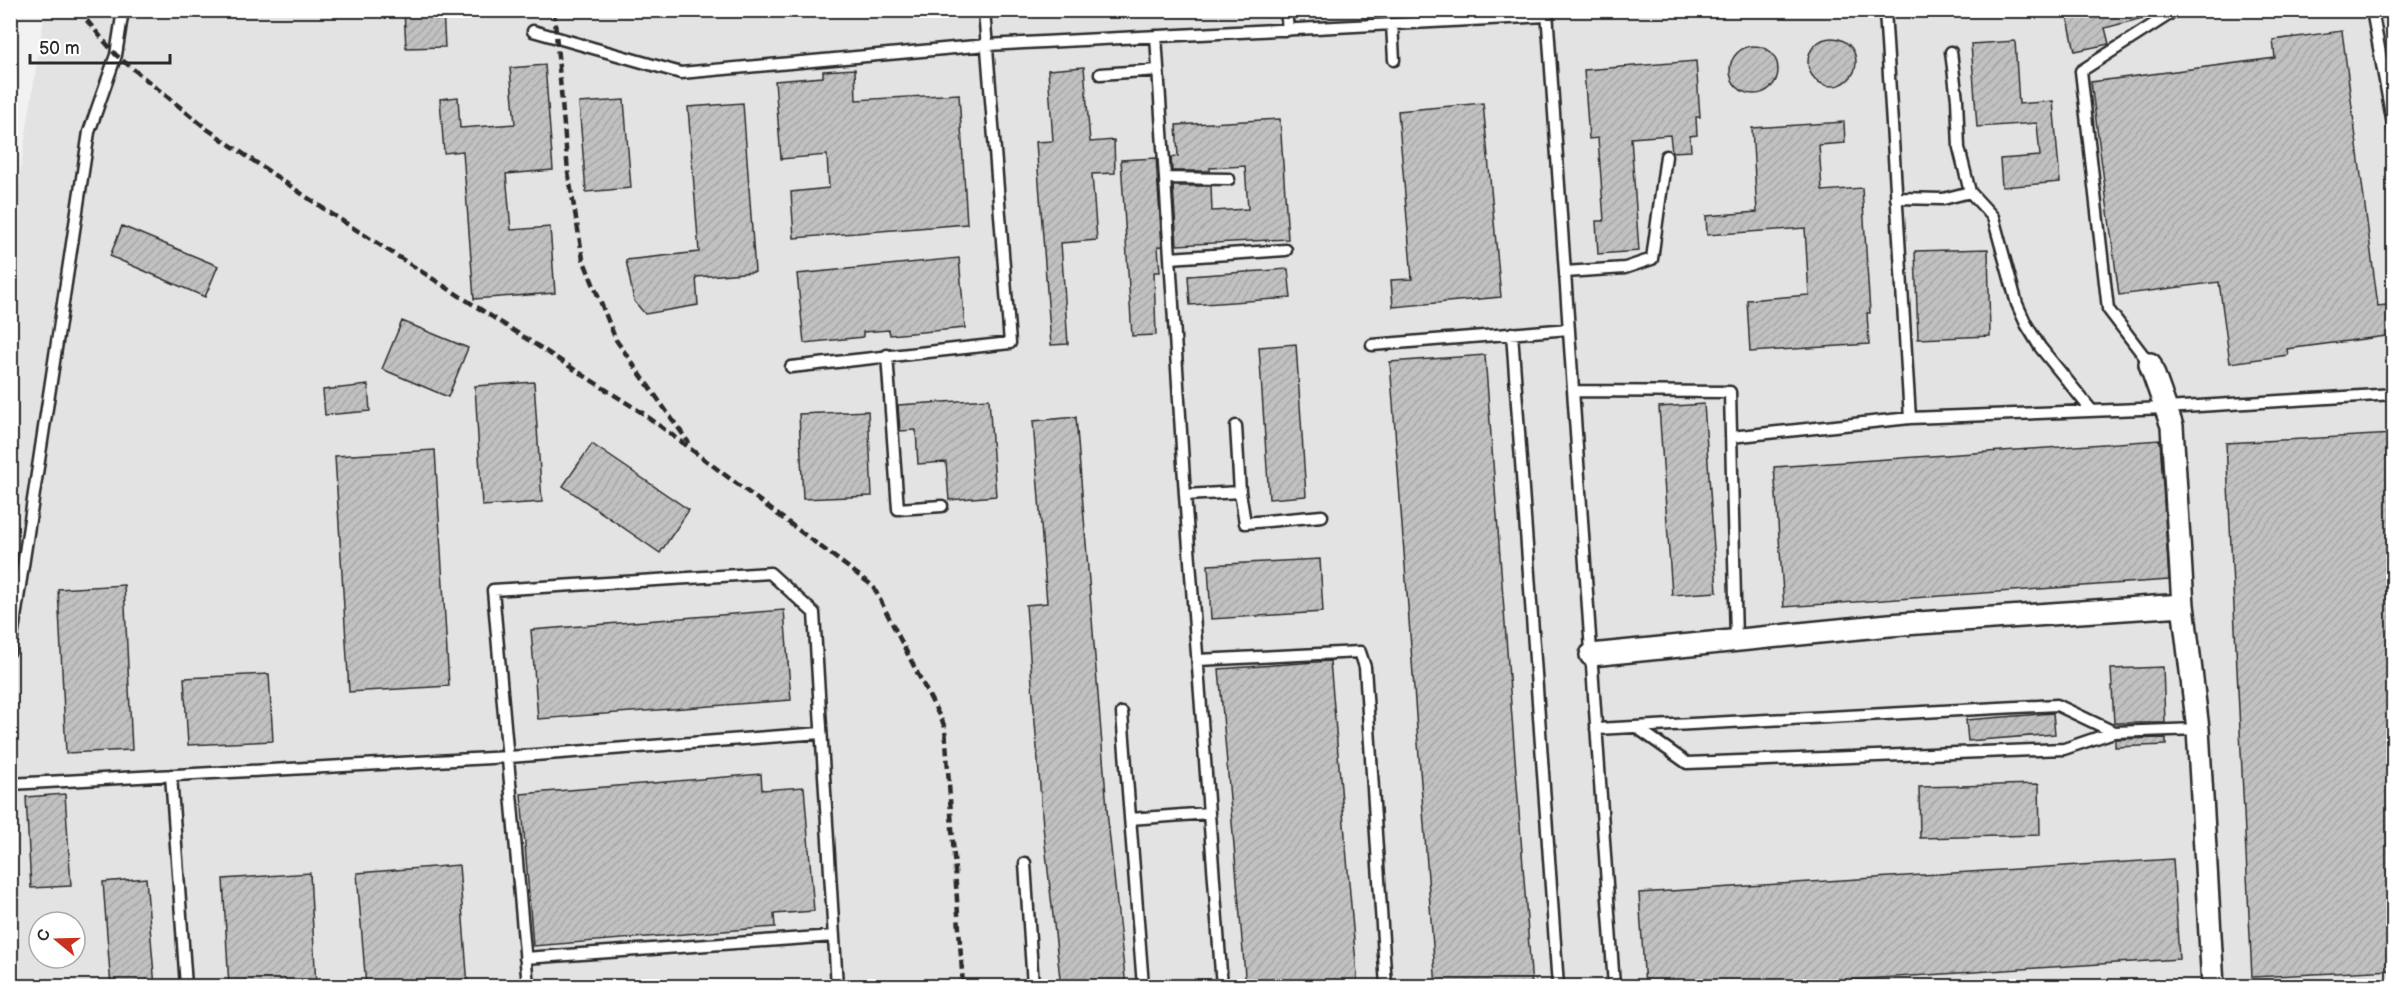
<svg xmlns="http://www.w3.org/2000/svg" width="2404" height="997" font-family="'Balsamiq Sans',sans-serif">
<style>
.built{fill:#e3e3e3;fill-rule:evenodd}
.building{fill:url(#building-hatch);stroke:#2b2b2b;stroke-width:1.5}
.lines{fill:none;stroke-linecap:round;stroke-linejoin:round}
.service-casing{stroke:#2b2b2b;stroke-width:15}
.minor-casing{stroke:#2b2b2b;stroke-width:26}
.service{stroke:#fff;stroke-width:10}
.minor{stroke:#fff;stroke-width:21}
.rail{stroke:#2b2b2b;stroke-width:4.5;stroke-dasharray:9 4.5;stroke-linecap:butt}
</style>
<defs>
<pattern id="building-hatch" width="6" height="6" patternUnits="userSpaceOnUse" patternTransform="scale(1.5)"><rect width="6" height="6" fill="#c1c1c1"/><path d="M-1 1l2-2M0 6l6-6M5 7l2-2" fill="none" stroke="#a6a6a6"/></pattern>
</defs>
<rect width="100%" height="100%" fill="#f2f2f2"/>
<filter id="ink" filterUnits="userSpaceOnUse"><feTurbulence type="fractalNoise" baseFrequency=".0167" numOctaves="2"/><feDisplacementMap in="SourceGraphic" scale="12" xChannelSelector="R" yChannelSelector="G"/><feConvolveMatrix kernelMatrix="1 2 1 2 8 2 1 2 1" color-interpolation-filters="sRGB"/></filter>
<g filter="url(#ink)">
<path class="built" d="M45 11H2393V986H11L10 237ZM39 922H75V958H39Z"/>
<path class="building" d="M404 10H443L445 47 406 48Z
M2066 10H2153L2154 15 2105 28 2109 44 2075 51Z
M2342 31 2378 306 2394 304V335L2287 349 2288 355 2230 363 2219 282 2119 295 2091 82 2275 58 2273 40Z
M1808 62a24 24 0 1 1 48 0a24 24 0 1 1-48 0Z
M2015 41 2019 104 2053 101 2060 182 2002 187 2000 159 2040 156 2037 123 1977 127 1971 44Z
M1730 70a24 24 0 1 1 48 0a24 24 0 1 1-48 0Z
M1696 61 1700 117H1696L1697 135 1690 136 1691 151 1672 152 1670 135 1631 138 1639 251 1598 254 1596 221H1604L1598 138 1589 139 1584 70Z
M545 65 553 170 506 174 511 230 550 227 555 293 474 299 463 151 444 153 440 99 458 97 460 128 515 124 510 68Z
M1084 67 1090 142 1114 140 1115 173 1092 174 1097 240 1061 243 1068 344 1051 345 1036 142 1053 141 1048 70Z
M855 69 856 100 959 94 967 224 794 238 791 192 829 188 827 155 781 159 775 81 823 77V71Z
M624 100 631 188 586 192 579 103Z
M743 103 755 272 696 277 698 305 645 314 634 301 626 260 699 252 688 107Z
M1483 103 1501 297 1393 307 1391 280 1412 279 1398 111Z
M1280 119 1288 239 1177 245 1173 186H1211L1212 211 1248 209 1245 166 1210 168V171H1172L1171 157 1178 156 1176 125Z
M1844 122 1845 143 1819 145 1822 191 1862 188 1870 313H1867L1869 344 1750 352 1747 300 1809 295 1805 228 1707 235 1706 216 1757 212 1752 128Z
M1156 158 1162 246 1158 247 1160 272H1154L1156 335 1132 336 1121 160Z
M122 226 218 266 205 297 110 256Z
M1988 249 1990 336 1918 339 1915 251Z
M959 258 965 328 890 335 889 330 863 332V337L804 343 797 274Z
M1288 269 1291 298 1190 305 1188 276Z
M402 321 468 348 448 397 382 369Z
M1296 344 1306 496 1269 499 1259 347Z
M1485 355 1532 987H1436L1390 362Z
M534 382 542 502 482 506 475 386Z
M368 385 370 411 325 415 323 390Z
M989 399 996 496 949 500 946 462 918 464 916 430 900 431 898 405Z
M1704 404 1717 592 1672 595 1659 407Z
M868 411 872 496 803 499 799 414Z
M1076 417 1108 821 1126 987H1061L1043 826 1026 605 1047 603 1033 421Z
M2394 434V970L2252 977 2226 443Z
M2160 440 2169 580 1784 607 1774 467Z
M592 444 689 510 660 553 563 486Z
M435 450 449 686 349 692 335 456Z
M1320 559 1323 612 1211 619 1208 565Z
M124 585 132 750 66 753 58 589Z
M784 610 791 700 538 719 531 630Z
M1330 661 1358 987H1246L1219 669Z
M2163 667 2165 723H2114L2111 669Z
M269 674 273 741 188 745 184 678Z
M2053 713 2055 734 1968 741 1966 720Z
M2166 738V745L2115 747V739Z
M761 774 762 790 804 787 814 911 774 914 775 927 533 946 521 794Z
M2039 784 2040 835 1920 838 1919 787Z
M65 794 71 886 31 888 26 797Z
M2173 859 2179 959 1741 987H1645L1639 893Z
M459 865 468 987H366L357 873Z
M310 873 316 987H229L223 879Z
M146 878 155 987H111L103 882Z"/>
<g class="lines">
<g class="service-casing">
<path id="service" d="M1286 10 1288 30
M1885 10 1910 418
M2372 10 2394 130
M1547 11 1614 986
M1392 24 1394 60
M533 31 681 73 987 45 1547 16
M1156 36 1185 495 1222 986
M1951 52 1957 99 1959 148 1970 192 1993 217 2017 304 2026 324 2040 347 2092 411
M1100 74 1158 70
M1165 178 1229 179
M1896 198 1943 199 1970 192
M1170 258 1286 250
M1565 272 1625 268 1652 259 1666 156
M1512 333 1558 986
M1372 345 1569 329
M887 355 898 509 942 506
M2150 364 2108 309 2081 71 2176 10
M791 367 1010 343 984 10
M1573 391 1730 392 1736 640
M1236 426 1240 492 1245 523 1322 516
M1731 437 1910 418 2166 408 2394 394
M1185 495 1240 492
M10 651 89 132 116 55 123 10
M1198 660 1360 652 1365 667 1386 986
M1122 713 1143 986
M1636 727 1687 763 2064 749 2114 732 2198 729
M1596 729 2057 705 2114 732
M171 775 186 986
M10 784 509 757 821 733
M1130 819 1209 813
M1025 863 1033 986
M525 958 834 936
M528 986 493 590 770 573 814 613 837 986"/>
</g>
<g class="minor-casing">
<path id="minor" d="M2150 364 2172 426 2183 605 2198 729 2213 986
M1591 655 1889 625 2183 605"/>
</g>
<use href="#service" class="service"/>
<use href="#minor" class="minor"/>
<path class="rail" d="M78 10 116 55 207 129 330 213 644 414 873 586 945 727 963 986
M554 10 568 172 583 259 616 340 689 443"/>
</g>
</g>
<rect width="2404" height="997" fill="none" stroke="#fff" stroke-width="36"/>
<rect x="18" y="18" width="2368" height="961" fill="none" stroke="#2b2b2b" stroke-width="2" filter="url(#ink)"/>
<g transform="translate(57 940) rotate(289)"><circle r="28" fill="#ffffff" stroke="#aaaaaa" stroke-width="1.5"/>
<path d="M0-4.5L10 22L0 15L-10 22Z" fill="#c8321e"/>
<text y="-9" font-size="16" font-weight="bold" text-anchor="middle" fill="#2b2b2b">С</text>
</g>
<path d="M30 54v9h140v-9" fill="none" stroke="#2b2b2b" stroke-width="3"/>
<text x="39" y="54" font-size="18" fill="#2b2b2b" stroke="#ffffff" stroke-width="4.5" paint-order="stroke">50 m</text>
</svg>
